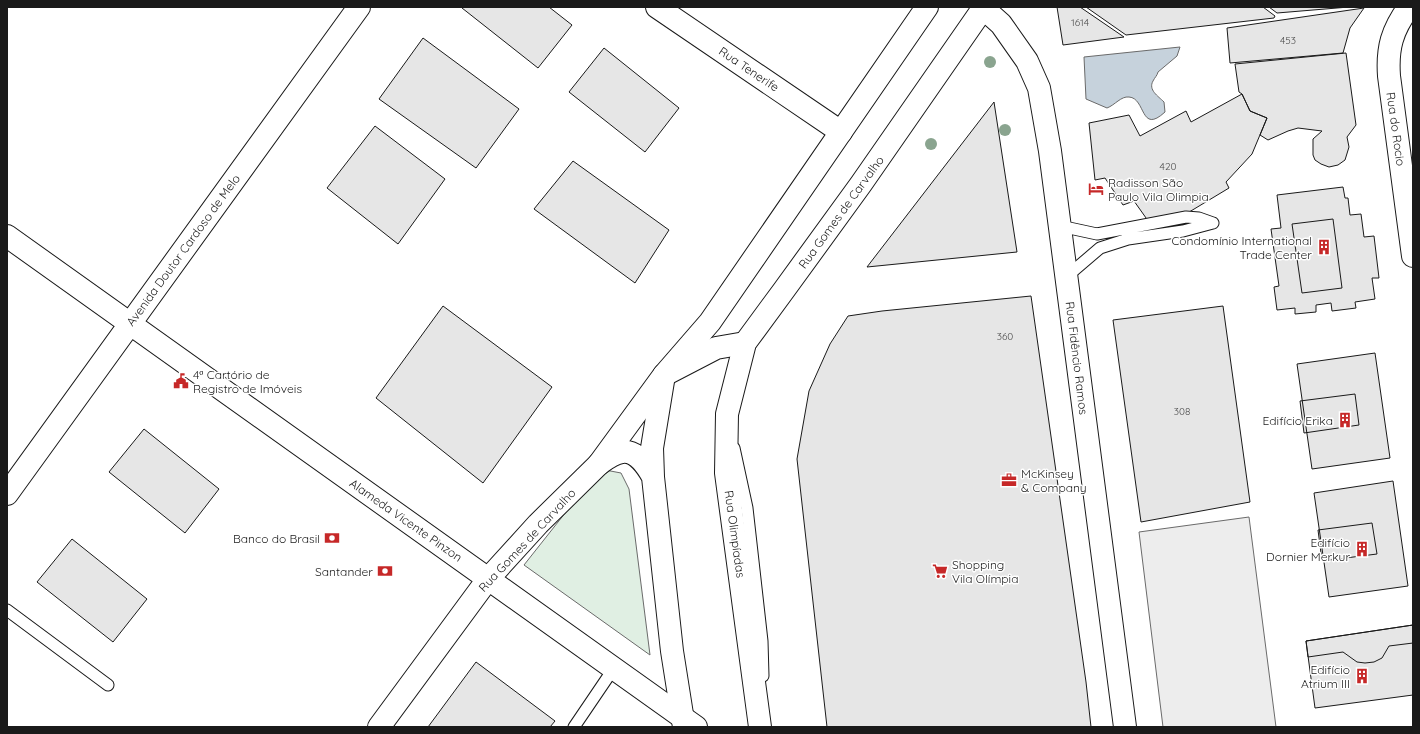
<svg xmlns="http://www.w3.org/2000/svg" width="1420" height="734" font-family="Quicksand,sans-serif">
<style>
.green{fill:#e0efe3;stroke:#6a6a6a}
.parking{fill:#ededed;stroke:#6a6a6a}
.water{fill:#c6d2dc;stroke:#6a6a6a}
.building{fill:#e6e6e6;stroke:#1a1a1a}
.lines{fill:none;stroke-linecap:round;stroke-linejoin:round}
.service-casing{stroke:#1a1a1a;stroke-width:13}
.minor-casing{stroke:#1a1a1a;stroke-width:24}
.tertiary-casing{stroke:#1a1a1a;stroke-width:24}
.service{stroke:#fff;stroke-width:11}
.minor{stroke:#fff;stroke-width:22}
.tertiary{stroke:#fff;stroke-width:22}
.tree{fill:#8aa48f}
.labels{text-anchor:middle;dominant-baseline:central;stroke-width:3;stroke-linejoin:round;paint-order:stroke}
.number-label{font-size:10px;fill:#4d4d4d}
.street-label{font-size:12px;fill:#1a1a1a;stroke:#fff}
.poi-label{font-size:12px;fill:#1a1a1a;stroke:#fff;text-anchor:end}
</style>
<rect width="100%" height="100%" fill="#fff"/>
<path class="green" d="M600 469 621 473 629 489 650 655 524 565Z"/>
<path class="parking" d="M1249 517 1276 727H1163L1139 532Z"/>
<path class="water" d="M1180 47 1177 56 1158 72C1157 76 1155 77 1153 81 1148 90 1158 96 1164 102L1165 112C1140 135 1146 98 1129 97 1121 96 1115 105 1107 108L1086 99 1084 57Z"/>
<path class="building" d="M463 7H549L572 25 538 68 462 8Z
M1057 7H1080L1124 37 1063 45Z
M1086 7H1263L1275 16 1274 18 1126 35Z
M1269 7H1349L1277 13Z
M1364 8 1350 28 1343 53 1230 63 1227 28Z
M423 38 519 109 476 168 379 99Z
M604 48 679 108 645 152 569 92Z
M1346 53 1356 125 1347 137 1349 147 1345 160 1338 165 1329 167 1321 164 1315 160 1313 155V139L1322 131 1298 128 1288 131 1268 140 1260 135 1267 118 1250 111 1242 94 1239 92 1235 64Z
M1242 94 1250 111 1267 118 1252 154 1226 182 1229 188 1156 232 1134 201 1123 205 1105 178 1095 180 1089 123 1129 115 1140 136 1186 111 1191 122Z
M994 102 1017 252 867 267Z
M375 126 445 179 398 244 327 188Z
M573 161 669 230 635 283 534 209Z
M1343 187 1345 198H1348L1350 215 1361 214 1364 237 1374 236 1379 278H1372L1375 299 1355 302 1356 308 1332 311 1331 303 1316 305V312L1295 314V308L1277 310 1274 287 1279 286 1271 229 1281 228 1277 195Z
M1333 219 1342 288 1302 293 1292 224Z
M1031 296 1086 682 1091 727H827L797 459 809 391 830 344 848 316 882 311Z
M443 306 552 387 483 483 376 398Z
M1223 306 1250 502 1141 522 1113 320Z
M1375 353 1390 458 1312 469 1297 364Z
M1355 394 1359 425 1304 433 1300 401Z
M144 429 219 489 185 533 109 472Z
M1393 481 1408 586 1329 597 1314 493Z
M1372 523 1377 554 1322 561 1318 530Z
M72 539 147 599 113 642 37 582Z
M1413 625V695L1315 708 1306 641Z
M1413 625V643L1389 646 1382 658 1374 662 1365 663 1357 662 1343 652 1308 657 1306 641Z
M476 662 555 721 550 727H428Z"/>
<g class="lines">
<g class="service-casing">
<path id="service" d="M1060 226 1097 234 1186 217 1199 218 1213 223
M1066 277 1100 248 1128 239 1183 231 1213 223
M734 448 747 508 762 641 763 676
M7 610 108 685
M574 727 614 668"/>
</g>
<g class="minor-casing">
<path id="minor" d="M657 7 841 132
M982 7 1001 24 1027 61 1039 88 1050 151 1125 727
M1409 7C1392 30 1387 48 1389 76L1413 256
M7 236 696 727
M7 494 359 7
M379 727 488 579 538 524 599 464 664 375 716 348 745 343"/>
</g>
<g class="tertiary-casing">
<path id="tertiary" d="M599 464C606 459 613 453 622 452 636 450 647 466 653 477
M684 727 672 651 653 477 652 448 664 375 710 322 927 7
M760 727 726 473 727 414 745 343 784 290 861 184 984 7"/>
</g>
<use href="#service" class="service"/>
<use href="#minor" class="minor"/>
<use href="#tertiary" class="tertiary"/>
</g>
<g class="tree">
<circle cx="990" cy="62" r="6"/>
<circle cx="1005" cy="130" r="6"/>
<circle cx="931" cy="144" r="6"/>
</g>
<defs>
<g id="hotel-bare" transform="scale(1.2)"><path d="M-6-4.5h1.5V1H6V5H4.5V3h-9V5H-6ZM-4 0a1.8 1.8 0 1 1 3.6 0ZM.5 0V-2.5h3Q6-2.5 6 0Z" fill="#c62828" stroke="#fff" stroke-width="2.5" paint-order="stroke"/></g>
<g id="building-bare" transform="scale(1.2)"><path d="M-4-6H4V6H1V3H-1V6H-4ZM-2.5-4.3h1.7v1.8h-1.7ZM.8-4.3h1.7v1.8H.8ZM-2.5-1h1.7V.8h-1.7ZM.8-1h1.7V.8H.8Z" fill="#c62828" stroke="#fff" stroke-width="2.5" paint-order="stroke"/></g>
<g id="civic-bare" transform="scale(1.2)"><path d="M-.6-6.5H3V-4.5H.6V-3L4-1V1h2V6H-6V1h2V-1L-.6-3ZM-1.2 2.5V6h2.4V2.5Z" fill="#c62828" stroke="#fff" stroke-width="2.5" paint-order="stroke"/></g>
<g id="office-bare" transform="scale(1.2)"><path d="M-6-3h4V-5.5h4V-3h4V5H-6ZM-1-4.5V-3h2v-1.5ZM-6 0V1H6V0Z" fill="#c62828" stroke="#fff" stroke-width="2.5" paint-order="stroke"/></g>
<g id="bank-bare" transform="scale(1.2)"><path d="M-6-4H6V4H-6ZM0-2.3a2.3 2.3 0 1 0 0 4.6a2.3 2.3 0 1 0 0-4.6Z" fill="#c62828" stroke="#fff" stroke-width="2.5" paint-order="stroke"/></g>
<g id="supermarket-bare" transform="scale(1.2)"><path d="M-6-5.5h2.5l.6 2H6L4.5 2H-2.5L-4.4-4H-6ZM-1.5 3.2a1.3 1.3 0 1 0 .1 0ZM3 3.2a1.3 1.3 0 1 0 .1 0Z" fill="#c62828" stroke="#fff" stroke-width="2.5" paint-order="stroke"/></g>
</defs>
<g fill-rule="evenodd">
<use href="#hotel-bare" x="1096" y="189"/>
<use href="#building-bare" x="1324" y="247"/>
<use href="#civic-bare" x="181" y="381"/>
<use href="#building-bare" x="1345" y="420"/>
<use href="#office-bare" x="1009" y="480"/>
<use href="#bank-bare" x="332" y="538"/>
<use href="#building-bare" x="1362" y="549"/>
<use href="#bank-bare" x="385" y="571"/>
<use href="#supermarket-bare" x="940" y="571"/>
<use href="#building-bare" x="1362" y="676"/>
</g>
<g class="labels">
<g class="number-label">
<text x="1080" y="22">1614</text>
<text x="1288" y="40">453</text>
<text x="1168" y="166">420</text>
<text x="1005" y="336">360</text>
<text x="1182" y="411">308</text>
</g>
<g class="street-label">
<text transform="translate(749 69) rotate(34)">Rua Tenerife</text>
<text transform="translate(1396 129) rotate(82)">Rua do Rocio</text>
<text transform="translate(841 212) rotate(-54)">Rua Gomes de Carvalho</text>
<text transform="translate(183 250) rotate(-54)">Avenida Doutor Cardoso de Melo</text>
<text transform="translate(1077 358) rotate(83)">Rua Fidêncio Ramos</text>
<text transform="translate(406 520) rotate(35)">Alameda Vicente Pinzon</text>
<text transform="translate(735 534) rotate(82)">Rua Olimpíadas</text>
<text transform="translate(527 540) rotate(-47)">Rua Gomes de Carvalho</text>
</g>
<g class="poi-label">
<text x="1108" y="182" text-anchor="start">Radisson São<tspan x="1108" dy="14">Paulo Vila Olimpia</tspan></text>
<text x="1312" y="240">Condomínio International<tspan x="1312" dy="14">Trade Center</tspan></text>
<text x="193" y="374" text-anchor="start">4ª Cartório de<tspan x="193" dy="14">Registro de Imóveis</tspan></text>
<text x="1333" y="420">Edifício Erika</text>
<text x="1021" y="473" text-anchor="start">McKinsey<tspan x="1021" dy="14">&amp; Company</tspan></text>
<text x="320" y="538">Banco do Brasil</text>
<text x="1350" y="542">Edifício<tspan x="1350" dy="14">Dornier Merkur</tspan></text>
<text x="952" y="564" text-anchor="start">Shopping<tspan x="952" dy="14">Vila Olímpia</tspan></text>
<text x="373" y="571">Santander</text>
<text x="1350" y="669">Edifício<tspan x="1350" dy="14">Atrium III</tspan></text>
</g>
</g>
<rect width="1420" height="734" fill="none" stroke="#1a1a1a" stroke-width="16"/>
</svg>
